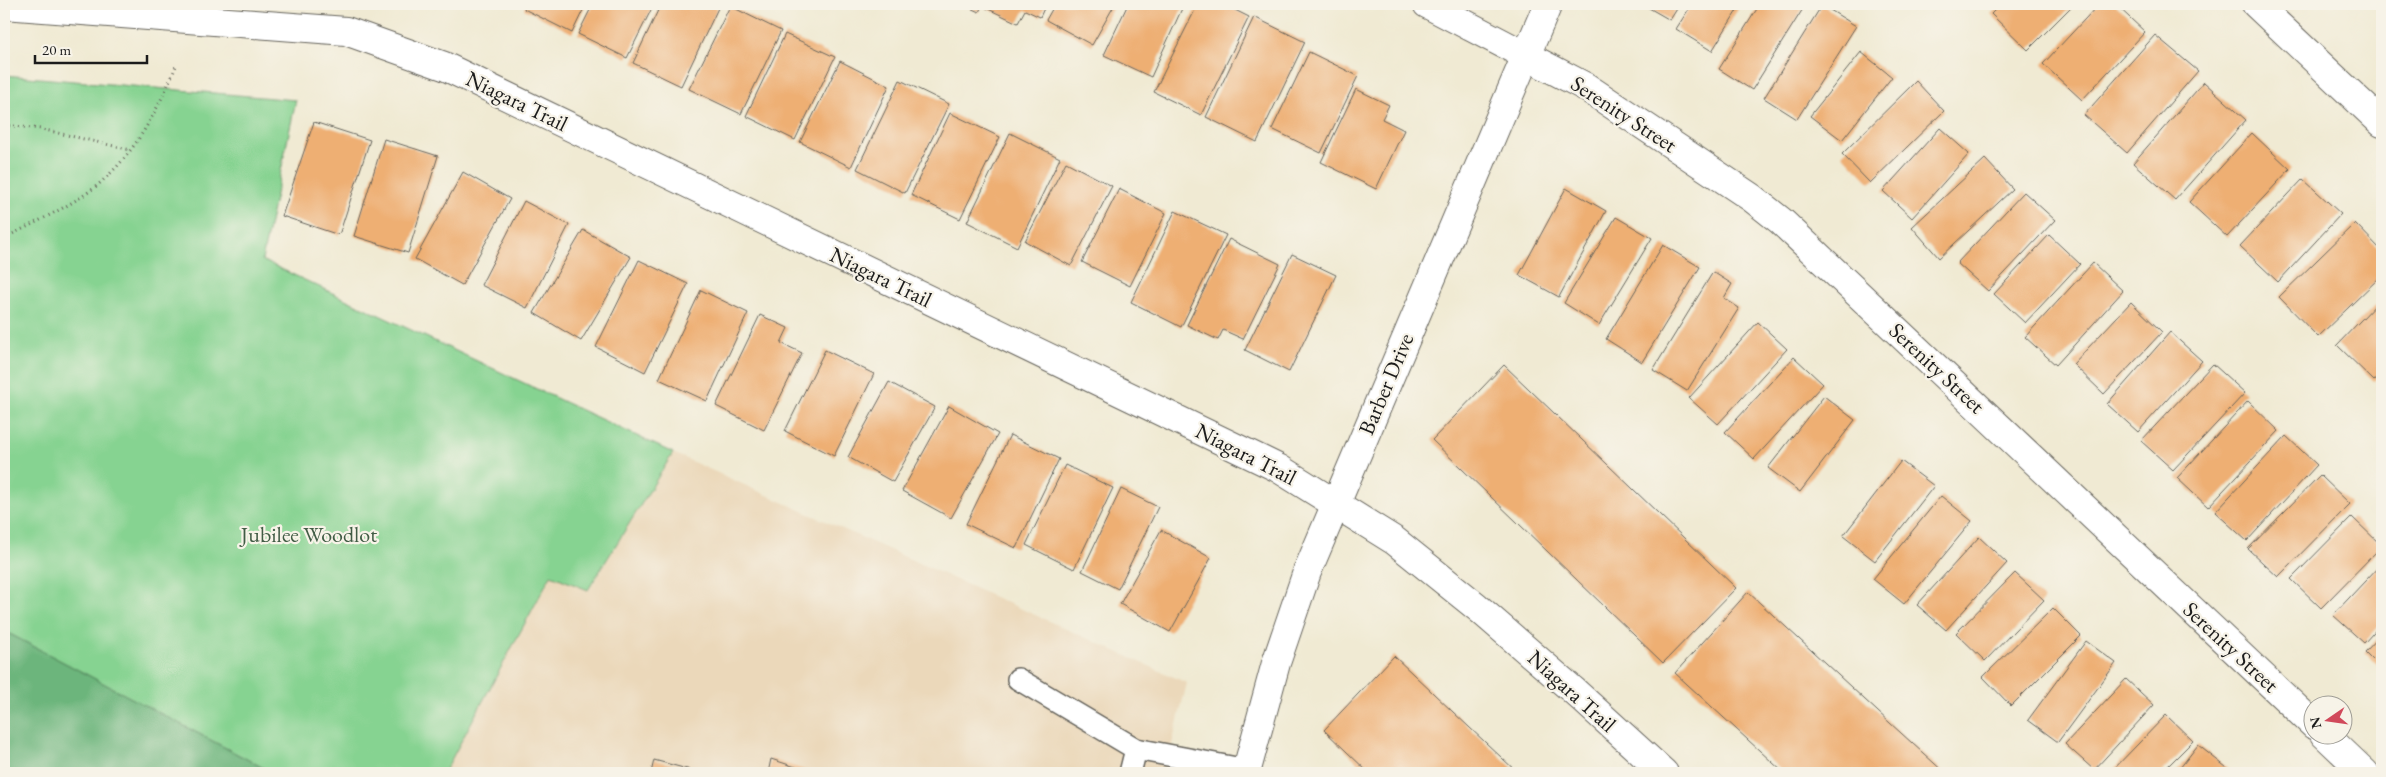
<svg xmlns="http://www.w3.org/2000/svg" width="2386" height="777" font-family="'EB Garamond',serif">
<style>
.built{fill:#ebd8ba}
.green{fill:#86d391;stroke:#517856}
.forest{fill:#6cb57b;stroke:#44684c}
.building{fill:#eeaf73}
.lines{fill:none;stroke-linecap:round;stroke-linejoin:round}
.service-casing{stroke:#66645c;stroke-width:24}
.minor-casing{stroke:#66645c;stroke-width:30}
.tertiary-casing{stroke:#66645c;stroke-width:30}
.path{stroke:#66645c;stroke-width:3;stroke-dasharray:1 4;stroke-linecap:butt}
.service{stroke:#fff;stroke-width:21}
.minor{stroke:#fff;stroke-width:28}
.tertiary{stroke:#fff;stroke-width:28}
.labels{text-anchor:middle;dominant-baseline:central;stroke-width:4.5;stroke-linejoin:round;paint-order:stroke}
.street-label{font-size:22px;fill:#1c1c1c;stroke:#f7f3e8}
.park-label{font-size:22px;fill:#415c45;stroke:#f7f3e8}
</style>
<rect width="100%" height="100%" fill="#f7f3e8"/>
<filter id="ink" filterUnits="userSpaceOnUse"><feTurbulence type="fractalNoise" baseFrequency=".02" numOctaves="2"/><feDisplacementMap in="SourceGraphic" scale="10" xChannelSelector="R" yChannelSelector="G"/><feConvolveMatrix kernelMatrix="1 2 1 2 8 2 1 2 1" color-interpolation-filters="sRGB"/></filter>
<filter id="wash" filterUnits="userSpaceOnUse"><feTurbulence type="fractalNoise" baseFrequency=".0096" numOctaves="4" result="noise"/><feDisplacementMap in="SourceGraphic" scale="20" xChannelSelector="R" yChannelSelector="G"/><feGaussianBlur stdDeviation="1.12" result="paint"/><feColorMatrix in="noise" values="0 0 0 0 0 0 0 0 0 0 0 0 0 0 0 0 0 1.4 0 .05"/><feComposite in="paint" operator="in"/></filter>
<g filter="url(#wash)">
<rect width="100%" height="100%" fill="#f0ead3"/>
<path class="built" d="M673 453 1187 683 1165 773H444L552 574 589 590Z"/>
<path class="green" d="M4 75 296 100 262 260 673 453 588 590 551 575 444 773H273L4 631Z"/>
<path class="forest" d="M4 631 31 645 273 773H4Z"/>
<g id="blocks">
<path class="building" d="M526 4H586L572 33 524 9Z
M593 4H654L627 58 578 34Z
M661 4H709L718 8 681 86 633 63Z
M961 4H983L979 12Z
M988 4H1046L1040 17 1025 10 1018 23 986 8Z
M1055 4H1115L1092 45 1046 20Z
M1128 4H1184L1151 77 1104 55Z
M1198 4H1223L1249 17 1201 115 1154 92Z
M1642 4H1680L1670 20Z
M1692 4H1741L1712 51 1676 29Z
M1760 4H1806L1752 90 1719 69Z
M2001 4H2074L2028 50 1991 14Z
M2099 4H2115L2145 32 2082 100 2043 64Z
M1822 5 1856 26 1797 119 1764 98Z
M730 6 781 31 741 114 689 89Z
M1254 17 1305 42 1257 142 1206 117Z
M785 34 835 57 795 140 746 116Z
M2155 35 2198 71 2127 153 2084 115Z
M1309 52 1358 76 1321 153 1272 129Z
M1861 52 1892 77 1842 140 1810 116Z
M840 61 889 86 851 167 800 142Z
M900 80 949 104 905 193 857 169Z
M1916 81 1944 111 1870 183 1842 154Z
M2204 82 2246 120 2175 200 2133 163Z
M1356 89 1389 105 1382 119 1404 130 1376 189 1321 162Z
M950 113 1000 137 960 219 911 195Z
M314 122 370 140 339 235 282 216Z
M1940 128 1969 154 1912 218 1883 191Z
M1010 133 1060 158 1017 247 967 222Z
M2252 133 2290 169 2227 237 2189 202Z
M384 139 438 156 408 253 354 236Z
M1985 159 2013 189 1939 258 1912 227Z
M1066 162 1112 186 1071 266 1025 241Z
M463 172 510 199 462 285 415 259Z
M2303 179 2341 214 2278 282 2240 246Z
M1566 188 1606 211 1559 297 1519 275Z
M1119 189 1166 213 1130 286 1082 262Z
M2024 192 2055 220 1988 291 1957 263Z
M524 201 569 225 527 308 481 285Z
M1175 211 1226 235 1181 327 1131 302Z
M1616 217 1652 238 1599 325 1564 303Z
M2355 223 2382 251V275L2318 337 2279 297Z
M583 230 631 257 581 341 534 313Z
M2049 235 2080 264 2025 323 1994 294Z
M1229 239 1280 264 1243 339 1223 330 1218 340 1187 325Z
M1663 245 1700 267 1642 362 1606 339Z
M1292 254 1336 275 1289 372 1245 350Z
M639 260 688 284 645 372 596 347Z
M2093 263 2123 291 2056 365 2025 337Z
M1713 272 1732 284 1724 298 1739 308 1687 391 1653 370Z
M701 290 748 313 707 401 659 379Z
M2382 298V372L2374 381 2337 345Z
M2131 302 2162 332 2104 394 2073 364Z
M760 315 788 328 781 343 802 353 764 430 716 406Z
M1758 322 1787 349 1718 424 1689 398Z
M2170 332 2202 361 2138 432 2107 404Z
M825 350 874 374 834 456 785 431Z
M1794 357 1823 384 1754 459 1725 432Z
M2213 364 2245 393 2173 470 2141 441Z
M1504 365 1736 588 1663 663 1432 440Z
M889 382 935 407 893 482 848 457Z
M1824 396 1855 420 1800 492 1768 468Z
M2248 401 2279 431 2208 507 2177 478Z
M949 406 998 434 951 518 902 491Z
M1010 435 1059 459 1016 548 966 524Z
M2286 436 2317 465 2247 541 2215 512Z
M1901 461 1934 486 1875 561 1843 536Z
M1065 465 1113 488 1074 569 1026 545Z
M2320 475 2350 504 2278 577 2248 549Z
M1121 489 1158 507 1118 589 1082 571Z
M1941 496 1972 521 1904 604 1873 579Z
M2352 517 2382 546 2321 608 2291 579Z
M1161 530 1211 558 1170 632 1120 604Z
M1979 537 2007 563 1946 630 1917 605Z
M2382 563V623L2364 643 2333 615Z
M2015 573 2044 600 1985 661 1956 633Z
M1748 592 1890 723 1945 773H1784L1760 751 1675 673Z
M2053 608 2081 636 2011 706 1983 677Z
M2382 634V669L2365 652Z
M2086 641 2116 663 2058 742 2028 720Z
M1394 656 1453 712 1518 773H1369L1324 730Z
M2126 679 2154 705 2094 770 2065 744Z
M2166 715 2193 741 2161 773H2110Z
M2198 745 2231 771 2229 773H2176Z
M771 759 814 773H768Z
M654 760 702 773H651Z"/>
</g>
</g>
<g filter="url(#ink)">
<use href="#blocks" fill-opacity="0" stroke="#66645c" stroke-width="1"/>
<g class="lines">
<g class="service-casing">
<path id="service" d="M1018 679 1136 749 1247 770
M1130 773 1136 749"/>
</g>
<g class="minor-casing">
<path id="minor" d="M1427 4 1586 87 1752 198 1781 221 2314 725
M4 5 346 31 444 66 1278 468 1395 541 1477 607 1574 691 1664 773
M2324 734 2365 773"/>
</g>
<g class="tertiary-casing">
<path id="tertiary" d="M2256 4 2382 123
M1246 773 1276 663 1307 572 1548 4"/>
</g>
<path class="path" d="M4 125 41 129 131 150
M4 238C31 225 70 206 94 188 134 156 157 112 176 66"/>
<use href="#service" class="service"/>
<use href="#minor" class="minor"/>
<use href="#tertiary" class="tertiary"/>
</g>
</g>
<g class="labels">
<g class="street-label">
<text transform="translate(517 101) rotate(26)">Niagara Trail</text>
<text transform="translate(1624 114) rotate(33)">Serenity Street</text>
<text transform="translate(881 277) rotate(26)">Niagara Trail</text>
<text transform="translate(1937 368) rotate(43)">Serenity Street</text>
<text transform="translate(1386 384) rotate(-67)">Barber Drive</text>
<text transform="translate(1246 454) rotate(27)">Niagara Trail</text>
<text transform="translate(2231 647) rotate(43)">Serenity Street</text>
<text transform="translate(1572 691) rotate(42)">Niagara Trail</text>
</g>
<g class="park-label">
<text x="309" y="534">Jubilee Woodlot</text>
</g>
</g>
<rect width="2386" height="777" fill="none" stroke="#f7f3e8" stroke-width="20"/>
<g transform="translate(2328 720) rotate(257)"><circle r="24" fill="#f7f3e8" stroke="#9f9d96"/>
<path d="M0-4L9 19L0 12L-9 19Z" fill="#d1495b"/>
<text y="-8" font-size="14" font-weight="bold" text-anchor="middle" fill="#1c1c1c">N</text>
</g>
<path d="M35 55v8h112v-8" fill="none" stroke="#1c1c1c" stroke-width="2.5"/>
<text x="42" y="55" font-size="15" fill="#1c1c1c" stroke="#f7f3e8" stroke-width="4" paint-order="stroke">20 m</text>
</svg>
